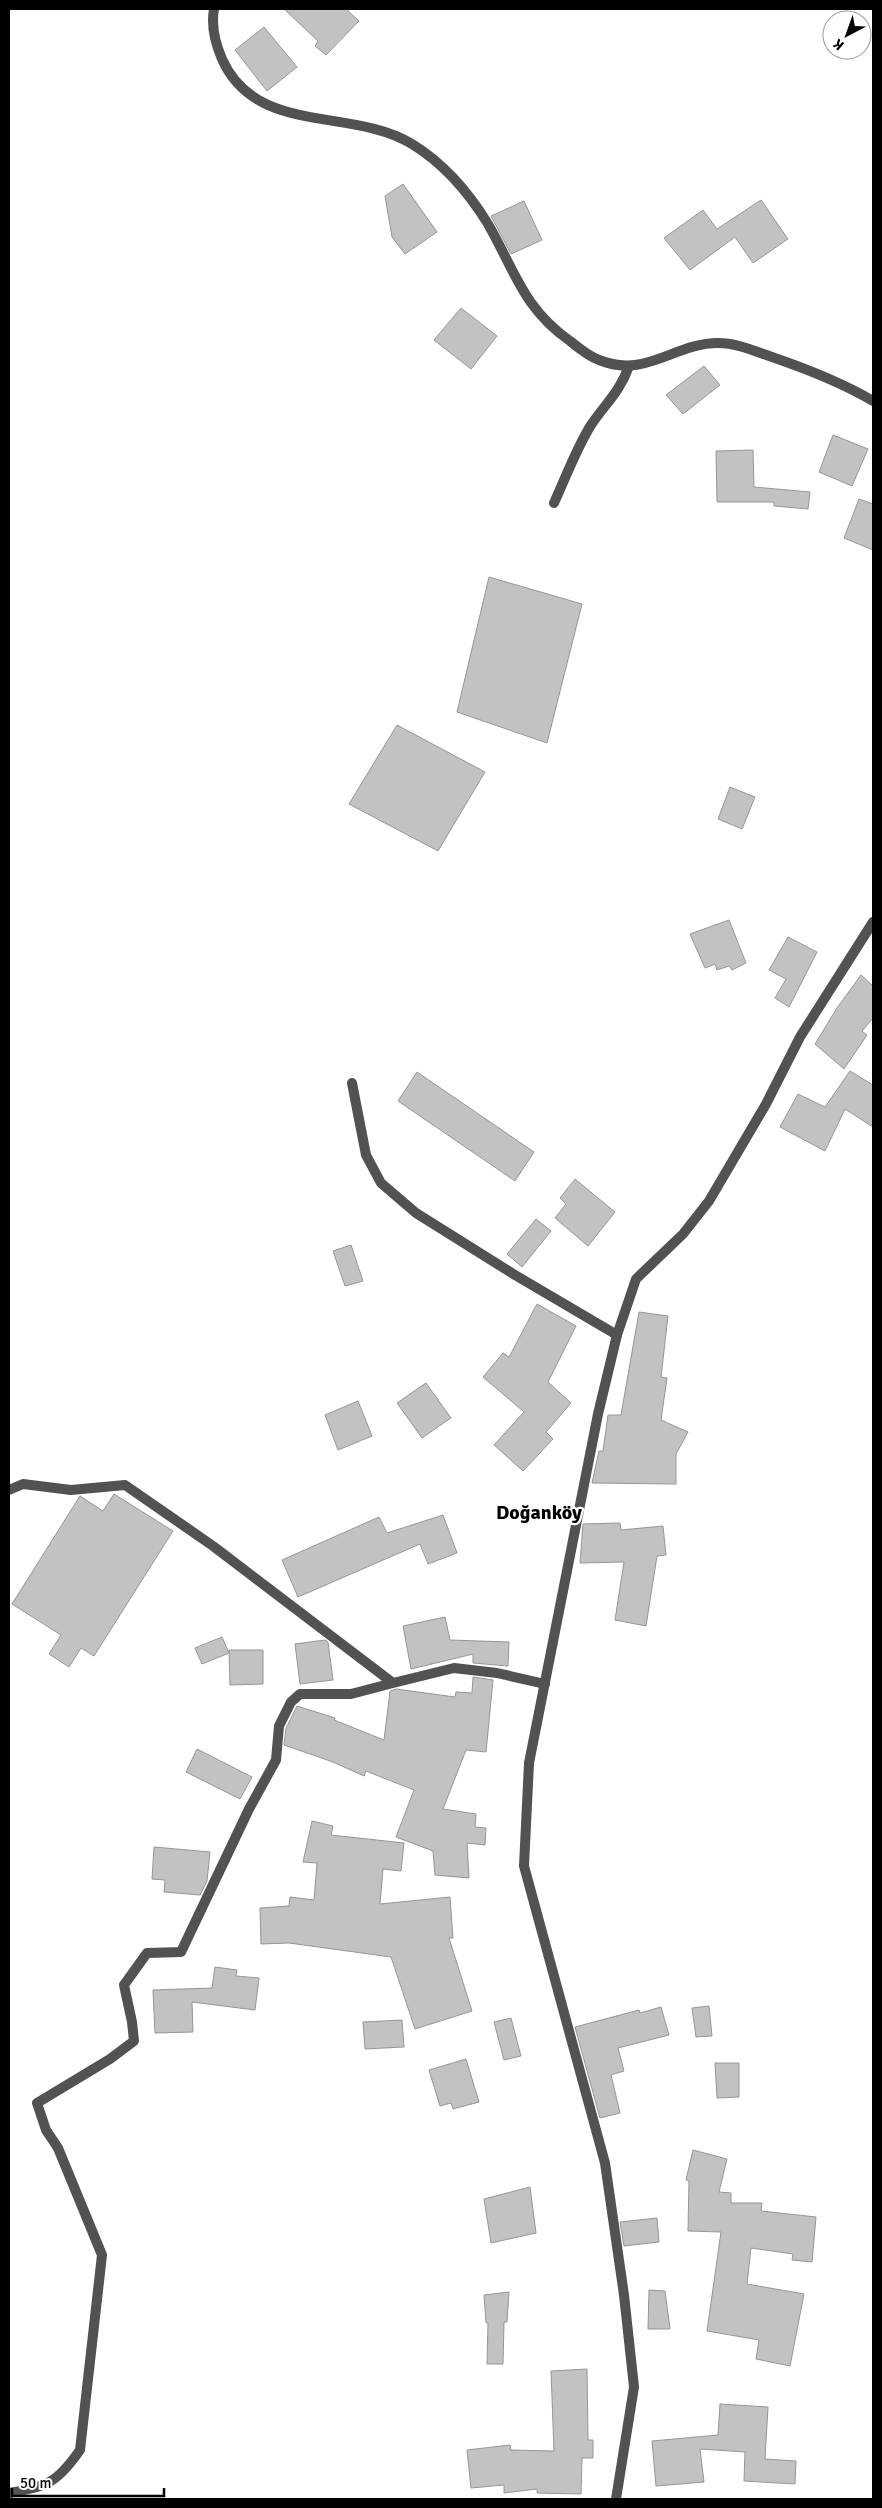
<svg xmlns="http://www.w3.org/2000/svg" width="882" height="2508" font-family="Signika,sans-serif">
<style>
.building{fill:#c2c2c2;stroke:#969696}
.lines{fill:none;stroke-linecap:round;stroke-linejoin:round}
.service{stroke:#525252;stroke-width:10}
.minor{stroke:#525252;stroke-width:10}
.tertiary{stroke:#525252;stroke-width:10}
.labels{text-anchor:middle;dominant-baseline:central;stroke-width:4.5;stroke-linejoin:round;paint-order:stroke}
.quarter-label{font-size:20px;font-weight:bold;fill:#000;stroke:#fff}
</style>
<rect width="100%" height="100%" fill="#fff"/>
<path class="building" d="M284 9H346L359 21 326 55 315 46 318 41Z
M264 27 297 67 267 91 235 50Z
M403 184 437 232 405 254 392 237 385 196Z
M761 200 788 239 753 263 735 237 690 270 664 238 703 210 717 229Z
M524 201 542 240 511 254 491 216Z
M461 308 497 336 471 369 434 340Z
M704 366 720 385 683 414 666 395Z
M833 435 868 449 852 486 819 472Z
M753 450 754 487 810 492 808 509 774 506V502H717L716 451Z
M859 499 873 504V550L844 538Z
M489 577 582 604 547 743 457 712Z
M397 725 485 772 438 851 349 804Z
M730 787 755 797 742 829 718 819Z
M729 920 746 963 732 970 729 966 717 970 715 964 705 968 690 934Z
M788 937 817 952 789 1007 775 998 786 979 769 970Z
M861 975 873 986V1018L862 1031 867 1035 844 1069 815 1044 837 1008Z
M850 1071 873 1085V1127L845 1109 825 1151 780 1127 798 1094 825 1107Z
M417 1072 534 1152 515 1181 398 1101Z
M575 1179 615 1212 588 1246 555 1218 566 1204 560 1198Z
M536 1219 551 1231 522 1267 507 1254Z
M351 1245 363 1281 345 1286 333 1251Z
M537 1304 576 1326 548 1382 571 1403 546 1432 553 1439 523 1471 494 1445 524 1412 483 1377 503 1353 509 1357Z
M639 1312 668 1316 661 1377 667 1378 661 1420 688 1432 676 1454V1484L592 1483 599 1451H603L608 1415H621Z
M426 1383 451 1418 422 1438 397 1403Z
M358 1401 372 1436 338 1450 325 1415Z
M114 1494 173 1531 94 1656 81 1648 69 1667 49 1654 61 1635 12 1604 80 1496 103 1511Z
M443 1515 457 1553 428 1564 420 1544 298 1597 282 1560 379 1517 387 1533Z
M620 1523 621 1530 663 1526 666 1555 657 1556 646 1626 615 1620 624 1562 580 1563 583 1524Z
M445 1617 450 1640 509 1642 508 1666 473 1663V1654L411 1669 403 1626Z
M222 1637 229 1653 202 1664 195 1648Z
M325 1640 328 1642 333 1680 300 1684 295 1644Z
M229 1650H263V1684L230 1685Z
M473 1677 493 1680 486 1752 466 1750 443 1809 476 1814 475 1827 486 1828 485 1845 467 1843 469 1878 435 1875 433 1851 396 1837 414 1790 366 1771 364 1776 333 1762 284 1745 286 1728 297 1706 335 1718 334 1720 384 1740 390 1691 396 1689 455 1697 456 1692 472 1693Z
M197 1749 252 1777 240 1799 186 1772Z
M312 1821 333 1826 331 1835 404 1843 401 1871 383 1869 380 1904 450 1897 453 1938H449L472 2011 415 2029 391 1957 289 1943 261 1944 260 1908 289 1906 290 1897 314 1900 317 1863 303 1862Z
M154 1847 210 1852 207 1881 200 1895 164 1892 165 1880 152 1879Z
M215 1967 237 1970 236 1976 259 1978 255 2010 192 2002 193 2032 155 2033 153 1990 212 1988Z
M709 2006 712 2036 696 2037 692 2008Z
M661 2007 669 2035 618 2048 624 2071 611 2075 620 2113 600 2118 575 2027 639 2010 640 2013Z
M511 2018 521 2056 504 2060 494 2022Z
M402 2020 404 2047 365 2049 363 2022Z
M466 2059 479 2102 453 2109 451 2103 440 2106 429 2070Z
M715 2063H739V2097L717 2098Z
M693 2150 727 2159 719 2192 731 2193V2203H762L761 2211 816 2217 812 2262 792 2260 793 2254 751 2248 747 2284 804 2294 790 2366 756 2359 759 2340 707 2331 721 2232 688 2231 689 2181 686 2180Z
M530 2187 536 2233 491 2243 484 2199Z
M657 2218 659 2242 624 2246 620 2222Z
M649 2290 665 2291 670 2329H648Z
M509 2292 507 2322H504L503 2364H487L488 2323H486L484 2295Z
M587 2369 588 2440H593V2458H582L581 2494 537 2493V2489L504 2493V2485L471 2488 467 2450 510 2445 511 2450 554 2451 551 2371Z
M720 2404 768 2407 765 2459 796 2461 795 2484 744 2481 745 2452 700 2449 704 2482 656 2486 652 2441 718 2435Z"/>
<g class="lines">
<path class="service" d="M554 503C566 477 576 449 591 425 605 404 620 392 629 366
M352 1083 366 1155 381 1183 416 1213 515 1275 617 1335"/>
<path class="minor" d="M214 9C211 26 215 43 222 59 256 136 352 107 412 144 443 163 469 193 488 224 515 271 523 308 570 341 579 348 588 356 599 360 646 379 674 343 718 343 737 343 754 351 772 357 807 369 841 382 873 401
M9 1490 23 1484 71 1490 125 1485 213 1546 393 1683 454 1668 497 1673 545 1684
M9 2493C48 2486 57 2483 80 2450L102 2255 58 2148 46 2130 37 2103 110 2059 134 2041 132 2022 124 1985 147 1953 181 1952 249 1809 276 1760 279 1726 291 1702 300 1694H351L393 1683"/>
<path class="tertiary" d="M616 2499 634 2387 624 2295 605 2163 524 1866 529 1763 598 1414 617 1335 636 1279 683 1234 709 1201 766 1104 800 1037 873 922"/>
</g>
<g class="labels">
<g class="quarter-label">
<text x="539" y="1512">Doğanköy</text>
</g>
</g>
<rect width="882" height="2508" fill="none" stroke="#000000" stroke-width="20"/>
<g transform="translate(847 35) rotate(221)"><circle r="24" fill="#ffffff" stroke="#999999"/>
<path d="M0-4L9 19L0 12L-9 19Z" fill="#000000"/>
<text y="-8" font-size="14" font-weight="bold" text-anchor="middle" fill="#000000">K</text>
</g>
<path d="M12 2488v8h152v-8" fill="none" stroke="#000000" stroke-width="2.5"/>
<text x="20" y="2488" font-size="15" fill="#000000" stroke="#ffffff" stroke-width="4" paint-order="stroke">50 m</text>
</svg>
